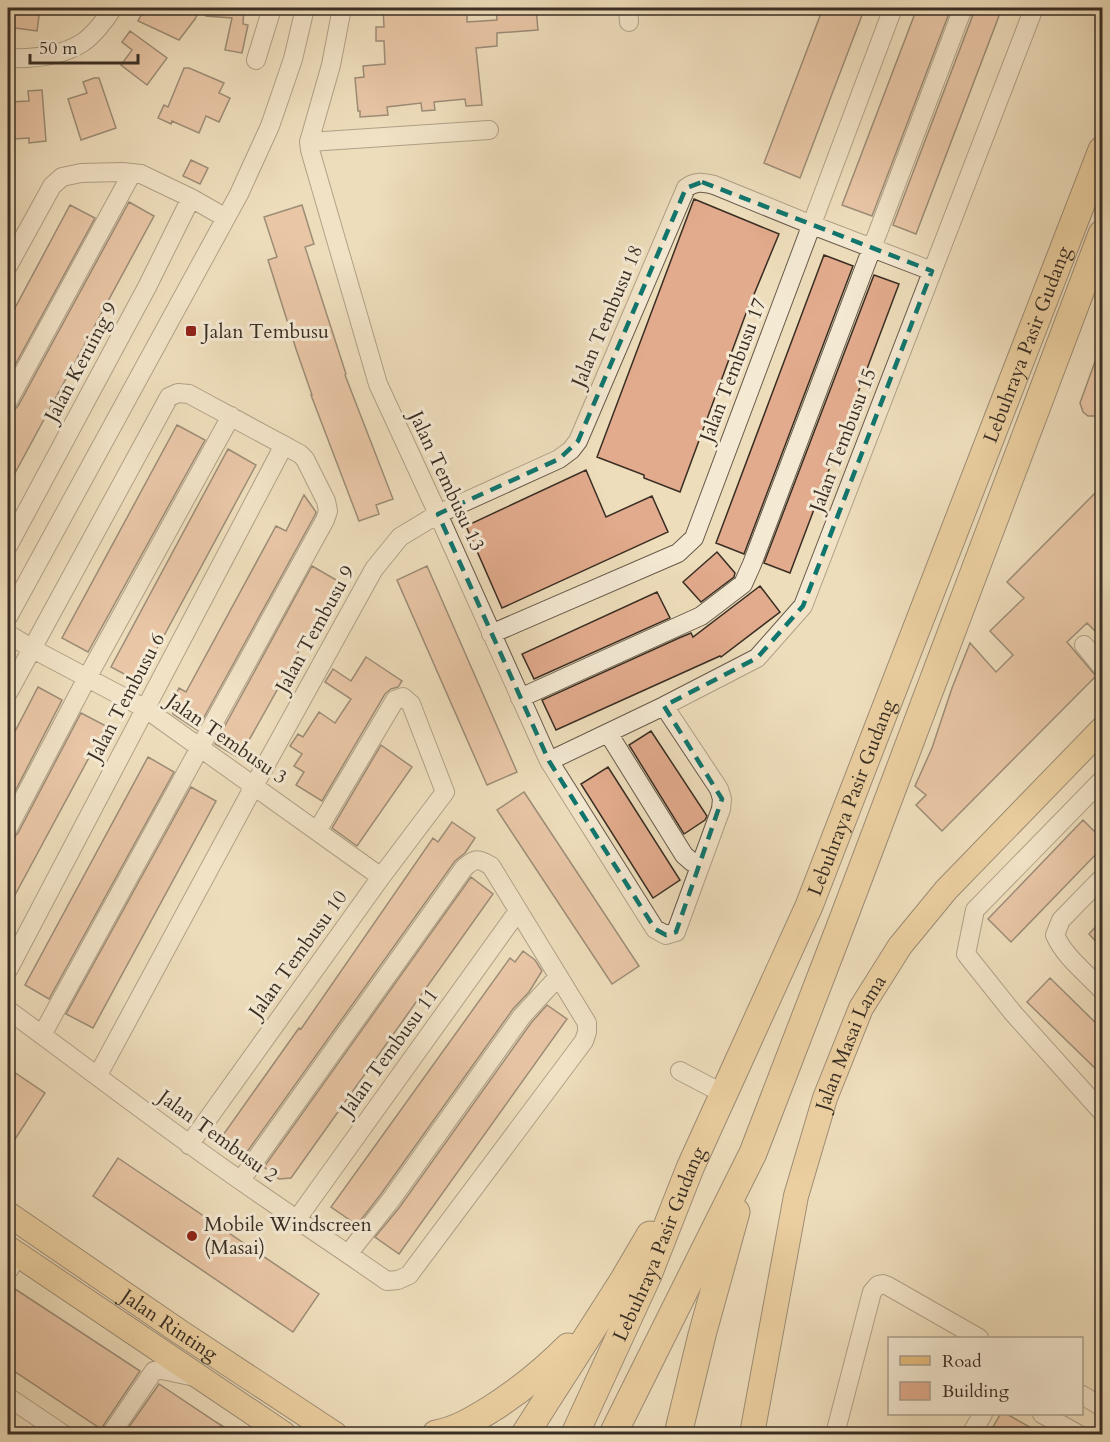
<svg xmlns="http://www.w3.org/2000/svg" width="1110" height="1442" font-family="Cardo,serif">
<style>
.building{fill:#e2ab8d;stroke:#392e24;stroke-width:1.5}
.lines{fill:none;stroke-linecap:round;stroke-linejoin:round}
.minor-casing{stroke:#665a4a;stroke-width:20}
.major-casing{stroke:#392e24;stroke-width:26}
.highway-casing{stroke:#392e24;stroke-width:29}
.minor{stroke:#f4e9d3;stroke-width:18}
.major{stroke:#e7be7e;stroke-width:24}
.highway{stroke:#e7be7e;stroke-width:27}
.marked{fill:none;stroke:#0f766e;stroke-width:4.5;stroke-dasharray:12 8;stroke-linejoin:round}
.poi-dot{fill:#8f2418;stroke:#f4e9d3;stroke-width:2}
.labels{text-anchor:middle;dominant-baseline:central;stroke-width:6;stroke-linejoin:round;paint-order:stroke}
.street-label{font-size:20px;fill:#392e24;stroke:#f4e9d3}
.poi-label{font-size:20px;fill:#392e24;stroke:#f4e9d3;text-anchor:start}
</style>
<rect width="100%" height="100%" fill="#edb"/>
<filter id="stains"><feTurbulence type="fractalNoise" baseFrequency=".00333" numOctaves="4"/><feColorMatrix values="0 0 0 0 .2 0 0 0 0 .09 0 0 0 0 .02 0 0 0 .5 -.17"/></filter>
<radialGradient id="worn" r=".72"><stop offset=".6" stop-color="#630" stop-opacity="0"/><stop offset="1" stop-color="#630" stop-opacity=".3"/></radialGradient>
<path class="building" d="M8 8H40L37 31 8 27Z
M145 8H191L199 11 195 19 179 40 138 21Z
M207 8H244L243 24 248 25 242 53 225 50 232 18 206 16Z
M383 8H419V12L450 11V8H467V22L497 20 496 8H536L538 30 497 33V46L476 48 482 105 466 106 465 99 434 102 435 110 422 111 421 103 387 107 388 115 360 117V111H358L355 78 364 77 363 66 385 64 384 41H376V27H384Z
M823 8H858L864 10 800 178 764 163Z
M917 8H951L872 216 842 205Z
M974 8H1002L916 234 893 225 974 12Z
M130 31 167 58 147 85 121 65 132 50 122 42Z
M184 68H189L224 83 219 93 230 98 219 122 206 116 199 133 172 121 171 124 158 118 164 105 168 107Z
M94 78H99L116 128 81 140 68 99 87 93 83 82Z
M42 90 46 141 29 143V138L13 139 10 102 29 101 28 91Z
M191 160 208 168 200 184 183 176Z
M694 199 779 234 745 316 680 492 644 478V475L597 457Z
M129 202 154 216 8 486V412L13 411 18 406Z
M70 205 95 218 8 378V321Z
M302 205 314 244 305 247 346 374 345 375 393 499 376 505 379 514 359 521 311 395H312L296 349 268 260 277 257 264 217Z
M824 255 853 266 744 554 716 543Z
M874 275 899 284 790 573 764 563Z
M1101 345 1102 346V411L1097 416H1088L1083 412 1080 403Z
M177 425 205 440 88 652 62 638Z
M228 449 256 465 139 682 111 667Z
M586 470 606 517 652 496 668 532 502 608 466 526Z
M1102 486V638L1087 623 1067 642 1096 676 942 831 916 805 926 795 915 786 932 748 952 688 970 643 996 672 1013 655 990 631 1024 598 1007 582Z
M304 495 316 512 315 515 197 730 173 714 171 704 179 688 186 692 276 526 286 531Z
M717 552 735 573 734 577 701 602 683 582Z
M312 566 338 581 239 758 215 744Z
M427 566 517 772 487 785 397 580Z
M760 586 780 612 721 657 720 656 556 730 542 700 679 638 691 633 693 637Z
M657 592 670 618 534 679 522 654Z
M366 657 402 681 398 687 391 689 385 694 322 801 296 785 304 772 294 766 302 754 290 746 298 734 303 737 319 712 335 723 351 699 325 682 333 669 351 681Z
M38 687 62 700 8 805V745Z
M81 713 106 726 8 908V839L13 838 18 833Z
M651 731 707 816 705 820 684 834 629 745Z
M381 745 412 767 357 846 332 828Z
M148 757 174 772 49 999 25 985Z
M608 767 680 880 653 898 581 784Z
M191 787 216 801 93 1028 66 1014Z
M524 792 639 966 612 984 497 810Z
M1083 820 1102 839V848L1011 942 988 919Z
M452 822 475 838 465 853 455 861 247 1152 223 1135 299 1028 301 1029 433 838 438 842Z
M471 877 493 894 291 1178 279 1179 264 1167Z
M1102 920V948L1089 934Z
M523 951 535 960 542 971 529 992 513 1009 381 1194 357 1225 331 1207 510 958 515 962Z
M1050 978 1102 1029V1075L1027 1002Z
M547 1005 567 1019 399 1254 375 1237 399 1208 531 1023Z
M8 1068 45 1093 8 1150Z
M118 1158 319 1294 293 1332 93 1196Z
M12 1287 140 1371 101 1429 8 1367V1294Z
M159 1384 216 1422 235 1434H124Z
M1001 1413H1005L1042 1434H989Z"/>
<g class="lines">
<g class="minor-casing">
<path id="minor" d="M342 8 331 65 309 142 310 150 378 384 438 514 549 761 655 929 666 935 676 932 721 809 722 799 719 789 664 706
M628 8 629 22
M8 58C33 59 59 57 82 43 93 36 106 19 113 8
M256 60 272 8
M309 142 489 130
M8 266 52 186 62 177 81 173 122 172 141 174 191 198 226 218
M8 401 132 173
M8 546 147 287 191 198
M8 617 239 194 270 126 293 59 305 8
M8 634 31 648 146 709 381 877
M491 634 678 553 694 538 893 8
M1084 645 1102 667
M8 693 169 397 178 393 189 394 300 454 305 459 326 501 328 511 325 520 42 1035
M520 698 701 616 743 584 752 564 963 8
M608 733 684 855 692 862 701 864
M549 761 664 706 757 658 803 606 1034 8
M1102 780 975 910 966 954 1013 1013 1102 1112
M8 828 87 678 231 416
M1102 878 1061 920 1055 935C1064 956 1086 973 1102 990
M8 970 284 445
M8 1010C68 1054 127 1099 188 1143 253 1191 321 1235 387 1281L398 1280 409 1275 584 1041 587 1032V1023L491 866C478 858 475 858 464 868L241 1180
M680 1071 724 1094
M98 1075 254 786 374 569 400 537 438 514 559 459 571 450 578 441 686 188C695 181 703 182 714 185L812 225 932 271
M189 1145 381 877 445 792 411 704 403 697 395 700 317 831
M297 1219 518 911
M348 1254 390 1201 522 1016 558 977
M8 1271 18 1255
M1082 1395 1102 1407
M8 1397 63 1434
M1042 1414 1078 1434
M111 1434 149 1378 154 1371 162 1370 195 1377
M835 1434 872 1292 878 1285 883 1284 888 1286 979 1338
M971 1434 983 1414"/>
</g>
<g class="major-casing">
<g id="major">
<path id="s1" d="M8 1214 180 1332 335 1434"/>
<path d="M8 1248 284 1434"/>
<path id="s2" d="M752 1434 796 1196 825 1098 861 1008 900 946 946 890 1102 729"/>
</g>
</g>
<g class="highway-casing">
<g id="highway">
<path d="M436 1434C457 1430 473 1420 491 1409 521 1390 543 1372 568 1347"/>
<path d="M525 1434 623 1281 650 1235"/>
<path id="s3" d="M575 1434 648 1275 690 1168 809 906 1102 150"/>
<path d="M613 1434 753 1153 842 922 1102 234"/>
<path d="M678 1434 702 1335 736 1212"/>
</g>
</g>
<use href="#minor" class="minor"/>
<use href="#major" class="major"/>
<use href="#highway" class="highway"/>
</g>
<path d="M0 0H1110V1442H0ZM702 182 932 271 803 606 757 658 664 706 722 799 676 932 666 935 655 929 549 761 438 514 559 459 578 441 686 188Z" fill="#edb" fill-opacity=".55" fill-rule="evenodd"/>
<path class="marked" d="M702 182 932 271 803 606 757 658 664 706 722 799 676 932 666 935 655 929 549 761 438 514 559 459 578 441 686 188Z"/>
<g class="poi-dot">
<rect x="185" y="325" width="12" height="12" rx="3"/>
<circle cx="192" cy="1236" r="6"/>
</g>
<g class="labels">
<g class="street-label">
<text transform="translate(607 316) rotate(-67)">Jalan Tembusu 18</text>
<text stroke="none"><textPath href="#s3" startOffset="1180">Lebuhraya Pasir Gudang</textPath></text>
<text transform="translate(81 362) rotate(-62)">Jalan Keruing 9</text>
<text transform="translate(733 370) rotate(-69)">Jalan Tembusu 17</text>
<text transform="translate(843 440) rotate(-69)">Jalan Tembusu 15</text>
<text transform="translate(447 481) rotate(65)">Jalan Tembusu 13</text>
<text transform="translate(315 629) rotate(-61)">Jalan Tembusu 9</text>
<text transform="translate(126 697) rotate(-62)">Jalan Tembusu 6</text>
<text transform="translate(227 739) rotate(35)">Jalan Tembusu 3</text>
<text stroke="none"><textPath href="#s3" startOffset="694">Lebuhraya Pasir Gudang</textPath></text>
<text transform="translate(298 954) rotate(-54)">Jalan Tembusu 10</text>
<text stroke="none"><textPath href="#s2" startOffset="405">Jalan Masai Lama</textPath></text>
<text transform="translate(389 1052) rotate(-54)">Jalan Tembusu 11</text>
<text transform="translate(218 1136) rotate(36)">Jalan Tembusu 2</text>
<text stroke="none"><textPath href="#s3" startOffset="208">Lebuhraya Pasir Gudang</textPath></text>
<text stroke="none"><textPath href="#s1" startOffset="196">Jalan Rinting</textPath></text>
</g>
<g class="poi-label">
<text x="203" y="331">Jalan Tembusu</text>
<text x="204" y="1224">Mobile Windscreen<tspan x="204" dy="23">(Masai)</tspan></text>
</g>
</g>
<rect width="1110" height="1442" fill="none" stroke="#edb" stroke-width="30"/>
<rect x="9" y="9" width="1092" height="1424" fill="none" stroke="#392e24" stroke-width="3"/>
<rect x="15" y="15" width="1080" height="1412" fill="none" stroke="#392e24" stroke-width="1.5"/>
<rect x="888" y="1337" width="195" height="78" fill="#f4e9d3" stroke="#a99e8d" stroke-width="1.5"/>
<rect x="900" y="1356" width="30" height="9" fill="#e7be7e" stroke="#a99e8d" stroke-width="1.5"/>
<text x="942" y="1367" font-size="18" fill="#392e24">Road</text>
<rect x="900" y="1382" width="30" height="18" fill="#e2ab8d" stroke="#a99e8d" stroke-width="1.5"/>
<text x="942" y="1397" font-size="18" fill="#392e24">Building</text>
<path d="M30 54v9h108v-9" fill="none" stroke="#392e24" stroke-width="3"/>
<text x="39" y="54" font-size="18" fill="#392e24" stroke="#f4e9d3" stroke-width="4.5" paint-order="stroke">50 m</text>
<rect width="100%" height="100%" filter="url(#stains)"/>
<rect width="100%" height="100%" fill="url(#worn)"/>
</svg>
